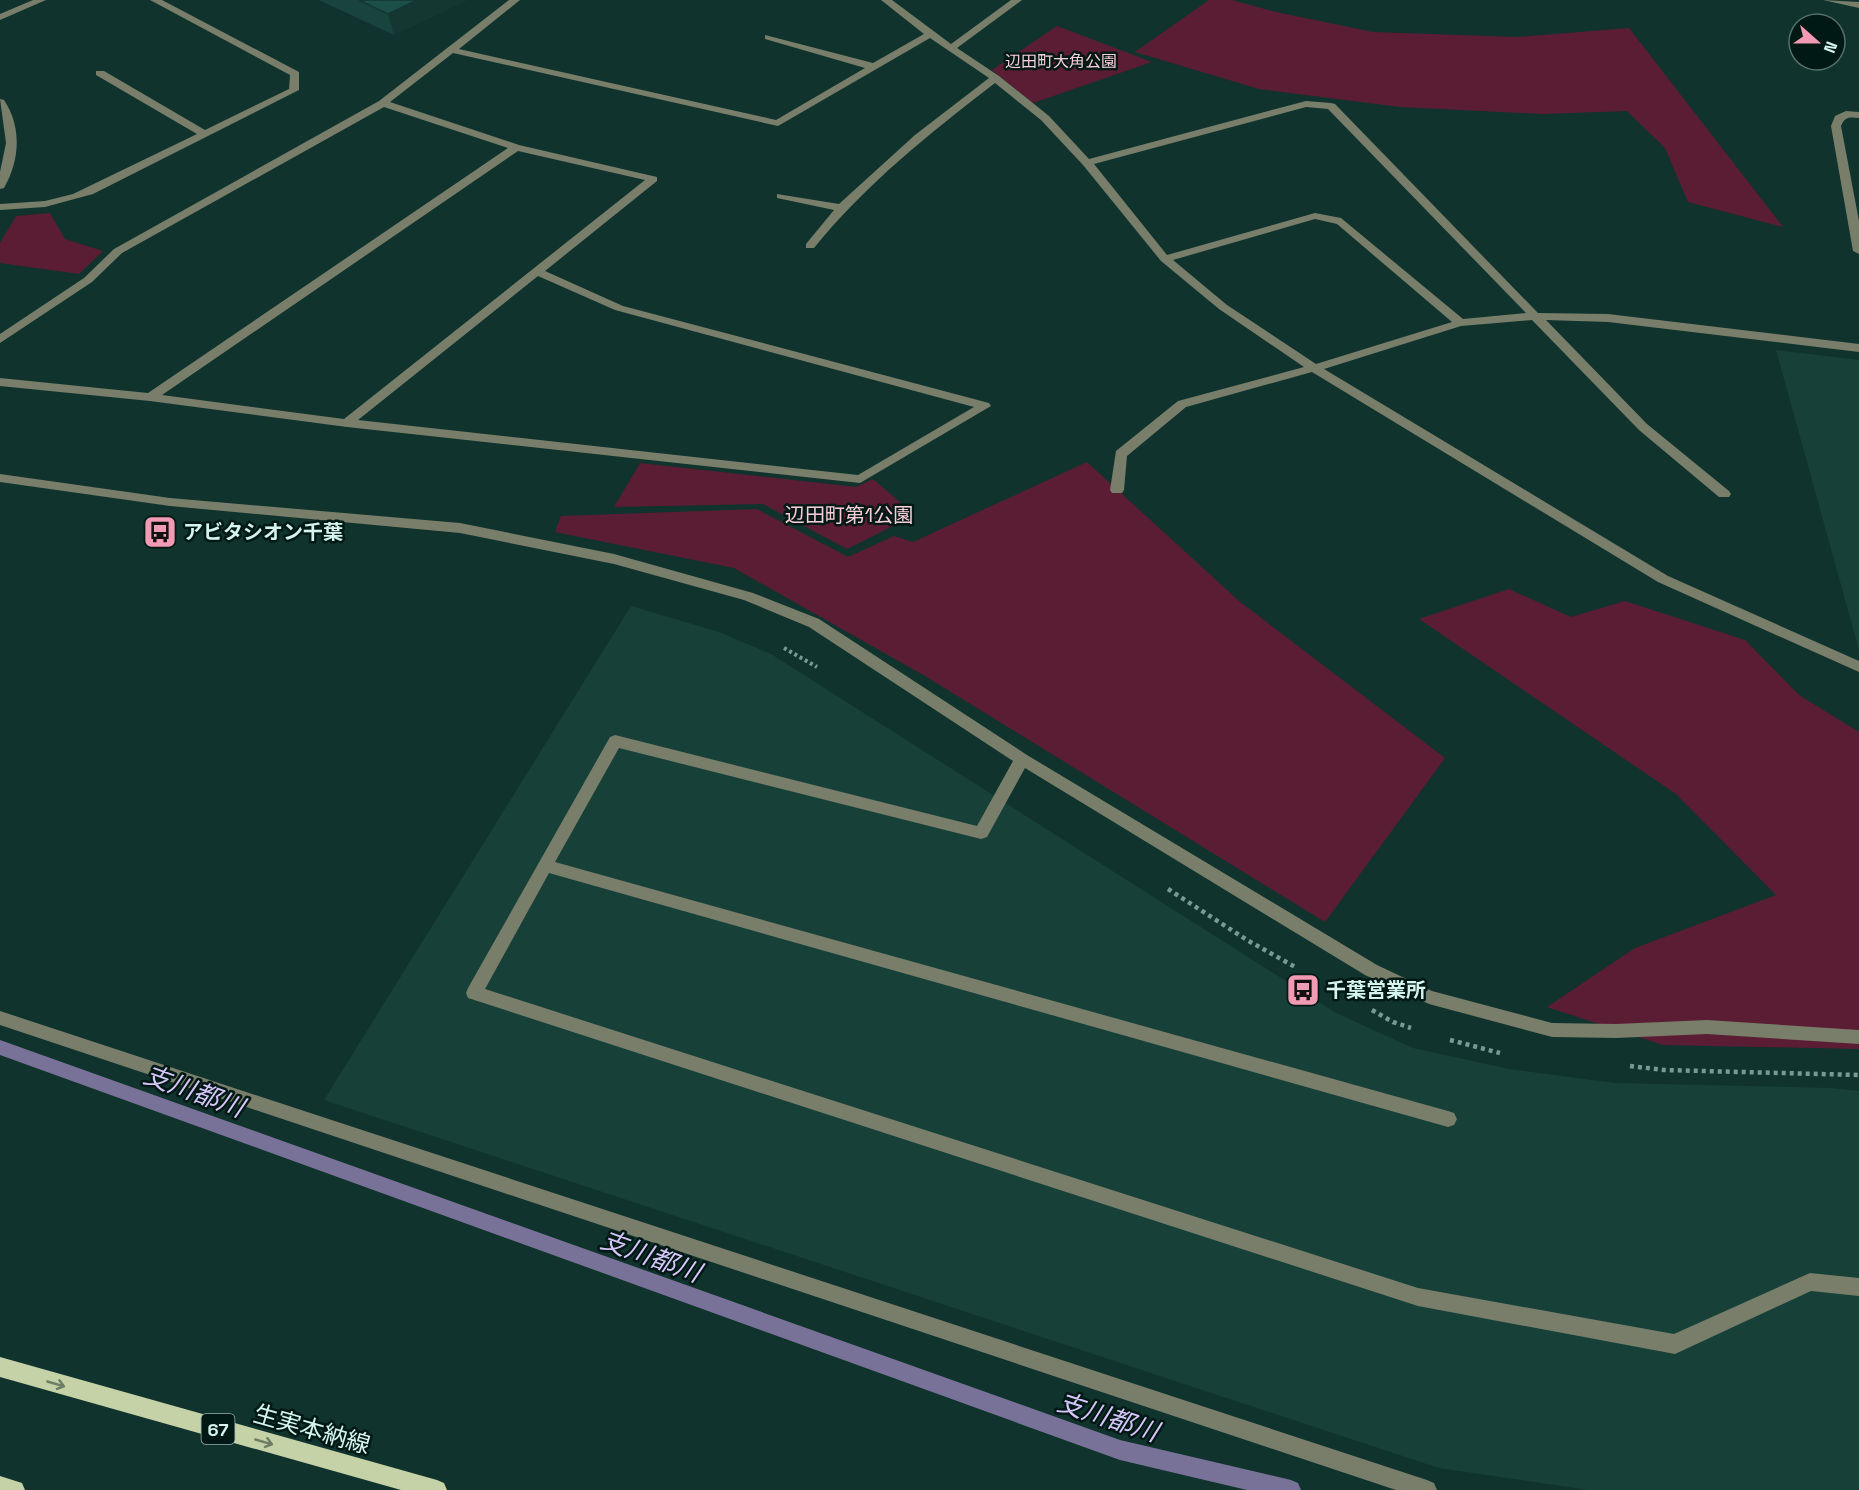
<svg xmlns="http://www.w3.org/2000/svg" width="1859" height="1490" font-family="'Space Grotesk','Noto Sans JP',sans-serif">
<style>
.built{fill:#174039}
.green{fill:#5b1d34}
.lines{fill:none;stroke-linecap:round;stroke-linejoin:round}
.stream{fill:#787298;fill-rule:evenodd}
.path-far1{stroke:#799a94;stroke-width:4;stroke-dasharray:3 3;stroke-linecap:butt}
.path{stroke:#799a94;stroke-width:4.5;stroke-dasharray:4 4;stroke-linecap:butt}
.minor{fill:#787e6a;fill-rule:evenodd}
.major{fill:#c5d1a7;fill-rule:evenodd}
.wall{fill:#18443d}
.shaded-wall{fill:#143732}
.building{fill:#1c4f47;stroke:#143732;stroke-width:1.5}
.oneway{stroke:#6c7e65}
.labels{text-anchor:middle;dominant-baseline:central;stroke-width:5;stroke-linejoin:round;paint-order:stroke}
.far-park-label{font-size:16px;fill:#f8cdd8;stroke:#001915}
.shield{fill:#001915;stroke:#94b2ac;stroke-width:1.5}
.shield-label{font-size:18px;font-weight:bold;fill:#d4f4ed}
.park-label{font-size:20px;fill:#f8cdd8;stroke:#001915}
.poi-label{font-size:20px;font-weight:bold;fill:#d4f4ed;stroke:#001915;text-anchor:start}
.near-street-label{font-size:24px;fill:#d4f4ed;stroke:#001915}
.near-water-label{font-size:26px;font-style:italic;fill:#d7c5fa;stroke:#001915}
</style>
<rect width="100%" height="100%" fill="#10332d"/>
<path class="built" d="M1776 350 1859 360V650Z
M631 606 719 632 771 654 1336 1013 1413 1048 1509 1069 1615 1083 1831 1088 1859 1091V1490H1589L1439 1468 324 1100Z"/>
<path class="green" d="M1209 0H1232L1276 12 1373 32 1517 37 1629 28 1783 227 1688 202 1665 148 1627 111 1543 114 1400 107 1259 89 1135 52Z
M1057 26 1152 62 1033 103 992 70Z
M50 213 65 239 103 251 79 274 0 263V243L16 216Z
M1087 462 1239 601 1445 758 1325 922 925 676 734 568 555 532 561 516 757 509 848 557 894 536 913 542Z
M640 463 856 487 873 479 915 515 847 549 763 504 614 507Z
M1509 589 1571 617 1625 601 1745 640 1799 695 1859 732V1049L1663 1045 1547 1007 1635 948 1776 895 1676 794 1419 619Z"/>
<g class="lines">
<path class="stream" d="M0 1040 1120 1440 1291 1480 1298 1483 1301 1490H1247L1120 1460 0 1055Z"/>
<path class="path-far1" d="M784 648 817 667"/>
<path class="path" d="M1168 889 1247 940 1297 968
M1372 1010 1393 1022 1411 1028
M1450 1040 1500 1053
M1630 1066 1664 1070 1859 1075"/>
<path class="minor" d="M33 0H46L0 20V14Z
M150 0H162L299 72V90L93 194 45 207 0 210V204L45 201 73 194 197 134 96 75V71H104L205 130 289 89 290 75Z
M509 0H520L459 49 776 120 865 68 765 39V35L873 63 924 34 881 0H892L951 44 1011 0H1022L957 48 999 76 1049 116 1089 159 1306 101 1331 103 1335 104 1538 313 1608 314 1859 344V352L1608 322 1546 320 1647 424 1729 491 1731 494 1729 497H1719L1639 430 1532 320 1461 326 1324 369 1668 576 1859 661V672L1658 582 1312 372 1186 407 1127 456 1124 490 1122 493H1112L1110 490 1116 451 1178 401 1304 367 1219 309 1161 261 1083 165 1041 120 995 83C929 134 867 183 814 248H806V244L834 210 777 198V194L839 204 915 135 989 78 930 38 778 126 453 53 390 102 519 145 657 177V181L545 271 623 306 989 403 991 406 860 483 347 427 150 401 0 386V378L148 393 508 148 384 107 122 253 92 282 0 343V334L84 278 114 249 379 101ZM1306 107 1328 109 1526 313 1463 319 1341 218 1315 213 1167 255 1094 164ZM518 151 645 180 344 419 162 395ZM1315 219 1337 224 1452 322 1316 364 1227 305 1173 260ZM538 276 615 310 974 407 858 475 358 420Z
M1823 0 1859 2V8Z
M0 99 4 100C22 127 20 160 4 188L0 189V172L6 143Z
M1846 111 1859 112V118C1850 117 1845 116 1841 126L1859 221V254L1853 251 1831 126 1835 116Z
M0 474 170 498 460 523 614 554 753 593 819 619 1027 755 1377 965 1432 991 1552 1023 1616 1024 1707 1020 1859 1030V1044L1707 1034 1616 1038 1552 1037 1429 1004 1365 975 1025 768 987 837 981 839 619 748 555 862 1448 1111 1454 1113 1457 1119 1454 1125 1448 1127 549 873 485 989 1418 1288 1674 1334 1810 1273 1859 1278V1296L1811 1291 1675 1354 1418 1306 468 998 466 993 468 988 610 737 615 735 977 826 1013 761 809 627 744 600 614 564 460 533 170 506 0 482Z
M0 1011 1427 1480 1434 1483 1437 1490H1396L0 1025Z"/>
<path class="major" d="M0 1357 437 1480 444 1483 447 1490H401L0 1377Z
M0 1476 22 1483 25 1490H0Z"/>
</g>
<path class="wall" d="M319 0H467L394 35Z"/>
<path class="shaded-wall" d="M417 0H467L394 35 388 14Z"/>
<path class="building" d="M359 0H417L388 14Z"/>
<defs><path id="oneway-shaft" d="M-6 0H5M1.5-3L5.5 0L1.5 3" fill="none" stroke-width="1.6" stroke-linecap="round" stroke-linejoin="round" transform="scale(1.5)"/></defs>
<g class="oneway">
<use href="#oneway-shaft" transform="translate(56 1384) rotate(16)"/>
<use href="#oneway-shaft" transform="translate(264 1442) rotate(16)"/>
</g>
<defs>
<g id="bus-square" transform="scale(1.725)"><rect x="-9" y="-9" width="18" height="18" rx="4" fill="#f19ab4" stroke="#001915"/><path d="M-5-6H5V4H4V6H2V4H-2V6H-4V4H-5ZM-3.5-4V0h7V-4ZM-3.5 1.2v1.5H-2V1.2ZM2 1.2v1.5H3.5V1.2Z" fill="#111"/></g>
</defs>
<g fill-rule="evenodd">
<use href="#bus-square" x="160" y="532"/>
<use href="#bus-square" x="1303" y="990"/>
</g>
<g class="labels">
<g class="far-park-label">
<text x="1061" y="61">辺田町大角公園</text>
</g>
<rect class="shield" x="201.5" y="1414" width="33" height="30" rx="4.5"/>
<g class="shield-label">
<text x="218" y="1429">67</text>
</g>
<g class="park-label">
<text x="849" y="515">辺田町第1公園</text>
</g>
<g class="poi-label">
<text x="183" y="532">アビタシオン千葉</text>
<text x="1326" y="990">千葉営業所</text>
</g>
<g class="near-street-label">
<text transform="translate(312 1429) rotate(16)">生実本納線</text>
</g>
<g class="near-water-label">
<text transform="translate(194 1091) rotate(20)">支川都川</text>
<text transform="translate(651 1256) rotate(20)">支川都川</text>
<text transform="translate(1108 1417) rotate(18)">支川都川</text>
</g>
</g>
<g transform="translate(1817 42) rotate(111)"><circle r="28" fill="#001915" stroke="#55716b" stroke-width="1.5"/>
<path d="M0-4.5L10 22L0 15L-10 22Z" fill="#f19ab4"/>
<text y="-9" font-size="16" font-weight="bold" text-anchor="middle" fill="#d4f4ed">N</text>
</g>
</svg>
